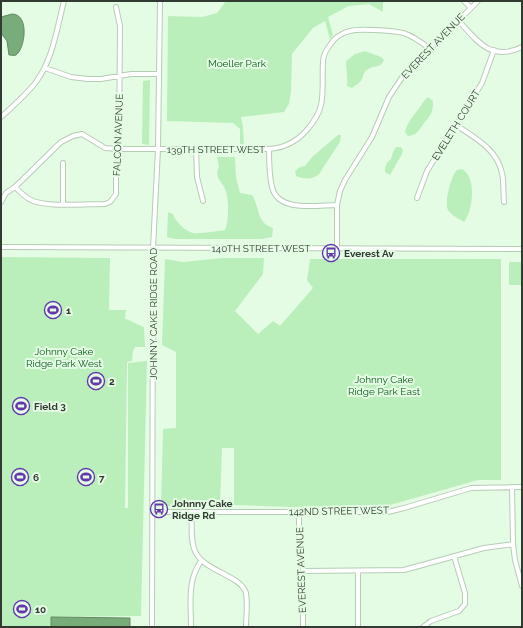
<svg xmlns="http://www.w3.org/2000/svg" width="523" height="628" font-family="Raleway,sans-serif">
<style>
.green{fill:#baefbb}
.water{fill:#78ac7a;stroke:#638a64}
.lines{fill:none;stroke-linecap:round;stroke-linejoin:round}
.minor-casing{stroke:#b5ccb5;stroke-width:6}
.minor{stroke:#fff;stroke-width:4}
.labels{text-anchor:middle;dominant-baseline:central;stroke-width:4;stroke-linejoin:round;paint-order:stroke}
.street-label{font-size:10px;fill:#323b32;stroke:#e4fce4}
.park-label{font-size:10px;fill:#095919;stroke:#e4fce4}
.poi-label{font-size:10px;font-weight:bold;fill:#323b32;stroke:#e4fce4;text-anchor:start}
</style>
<rect width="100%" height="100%" fill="#e4fce4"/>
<path class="green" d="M226 1H383V12L369 4 349 6 328 17 333 35 330 39 325 21 313 28 292 54 291 91 289 104 284 112 241 117 243 126 244 146H240V129L233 123 167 121 168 16 202 17 217 13Z
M365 51 381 57 384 60C380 69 374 65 368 69 363 72 364 75 362 79 360 83 355 86 352 88L347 86C348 77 346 70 346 61L355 54Z
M150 80 149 145 142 144 143 81Z
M428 97 433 101C433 115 430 115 422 126 417 133 416 135 408 136L405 132C408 121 414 115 420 107 423 103 424 100 428 97Z
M338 135H341L340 142 319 174C313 180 303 179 296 176L295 171 300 167 305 166 312 157Z
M396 147H401L403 150 402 154 390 175 385 172C385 166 386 163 391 159L393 152Z
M217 157H235L236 177 240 193 252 195C260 207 256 223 273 228L272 237 262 239H175L167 237 168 212 173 214C175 221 185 231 193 233 200 234 217 231 225 230 229 221 229 201 226 192 223 181 213 178 219 167Z
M462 169C477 177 473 211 464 222 459 219 451 215 448 210 444 204 451 175 457 170Z
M1 257 110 258 109 310H126L125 319C132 320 137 325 144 327L145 347H135L133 351 132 361 127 362 125 508H128V363L147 361 141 616 51 617V627H1Z
M222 258H264L263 274 235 311 258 334 273 321 280 326 313 288 307 280 310 259H501V480H478L390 505 292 507 234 505V448H222L220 505 161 506 163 429 176 428V352L162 345 165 259 183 262Z
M509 262H522V285H509Z"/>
<path class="water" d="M12 14C30 14 25 49 16 55 14 56 12 55 9 55L7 41 1 33V17Z
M51 617 130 618V627H51Z"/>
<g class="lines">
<g class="minor-casing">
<path id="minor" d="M464 1 471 8
M458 20C477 41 491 62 522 47
M45 68 71 77 88 79H101L131 74H159
M1 117C13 106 26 95 36 82 53 59 57 28 64 1
M456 125C475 138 497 149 502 173 504 182 503 192 504 202
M196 149 197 177 203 201
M269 149C269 161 269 175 272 187 278 213 317 205 337 205
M15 187C19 191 24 196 29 199 44 208 86 204 105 204L110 202 116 194V177L119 149 120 26 116 7
M417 198 427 171 482 83 494 50
M1 202 6 193 15 187 61 142 73 136 82 134 105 148 119 149H269C283 148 296 142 306 131 313 123 319 115 321 105 324 91 322 76 323 62 323 56 326 50 330 45 340 29 357 29 373 30 401 31 407 31 430 49
M63 204V163
M1 247 522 249
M337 249V205L340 191 345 180 372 137 389 97 403 76 478 1
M512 487 513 544 515 560 522 586
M153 512H388L404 508 471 488 522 487
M192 512C192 524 190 540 195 551 203 571 241 575 246 593 248 604 246 616 246 627
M299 512V541L303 571V627
M303 571 404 570 484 548 513 544
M152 627 153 248 158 149 160 1
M191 627C191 603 187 581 201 561
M358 627V571
M423 627 431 621 459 611 465 604V593L454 556"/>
</g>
<use href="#minor" class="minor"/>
</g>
<defs>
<g id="bus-ring" transform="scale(0.9)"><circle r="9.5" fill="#e4fce4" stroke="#6336ae" stroke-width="1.5"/><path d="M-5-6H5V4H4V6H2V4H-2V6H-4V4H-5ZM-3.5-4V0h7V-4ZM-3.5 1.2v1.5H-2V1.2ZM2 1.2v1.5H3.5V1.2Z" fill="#6336ae"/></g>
<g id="stadium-ring" transform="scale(0.9)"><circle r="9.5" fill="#e4fce4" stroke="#6336ae" stroke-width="1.5"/><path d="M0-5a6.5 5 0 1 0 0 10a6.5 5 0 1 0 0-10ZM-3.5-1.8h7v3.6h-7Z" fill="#6336ae"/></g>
</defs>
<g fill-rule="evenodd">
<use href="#bus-ring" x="331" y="253"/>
<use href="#stadium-ring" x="53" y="310"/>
<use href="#stadium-ring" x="96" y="381"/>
<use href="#stadium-ring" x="21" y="406"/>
<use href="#stadium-ring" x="20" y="477"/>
<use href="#stadium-ring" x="86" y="477"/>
<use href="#bus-ring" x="159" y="509"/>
<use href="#stadium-ring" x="22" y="609"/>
</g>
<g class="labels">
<g class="street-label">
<text transform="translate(433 46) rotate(-46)">EVEREST AVENUE</text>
<text transform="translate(456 125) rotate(-58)">EVELETH COURT</text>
<text transform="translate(118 135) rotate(-88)">FALCON AVENUE</text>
<text x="216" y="149">139TH STREET WEST</text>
<text x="261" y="248">140TH STREET WEST</text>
<text transform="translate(153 314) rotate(-90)">JOHNNY CAKE RIDGE ROAD</text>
<text transform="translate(339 511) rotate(-1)">142ND STREET WEST</text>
<text transform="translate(301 570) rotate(-92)">EVEREST AVENUE</text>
</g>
<g class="park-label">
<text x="237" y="63">Moeller Park</text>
<text x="64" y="351">Johnny Cake<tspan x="64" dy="12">Ridge Park West</tspan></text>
<text x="384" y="379">Johnny Cake<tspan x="384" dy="12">Ridge Park East</tspan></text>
</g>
<g class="poi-label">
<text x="344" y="253">Everest Av</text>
<text x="66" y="310">1</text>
<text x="109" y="381">2</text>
<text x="34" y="406">Field 3</text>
<text x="33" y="477">6</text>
<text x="99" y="477">7</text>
<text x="172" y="503">Johnny Cake<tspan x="172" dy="12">Ridge Rd</tspan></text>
<text x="35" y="609">10</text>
</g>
</g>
<rect width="523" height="628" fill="none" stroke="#323b32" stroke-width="4"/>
</svg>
